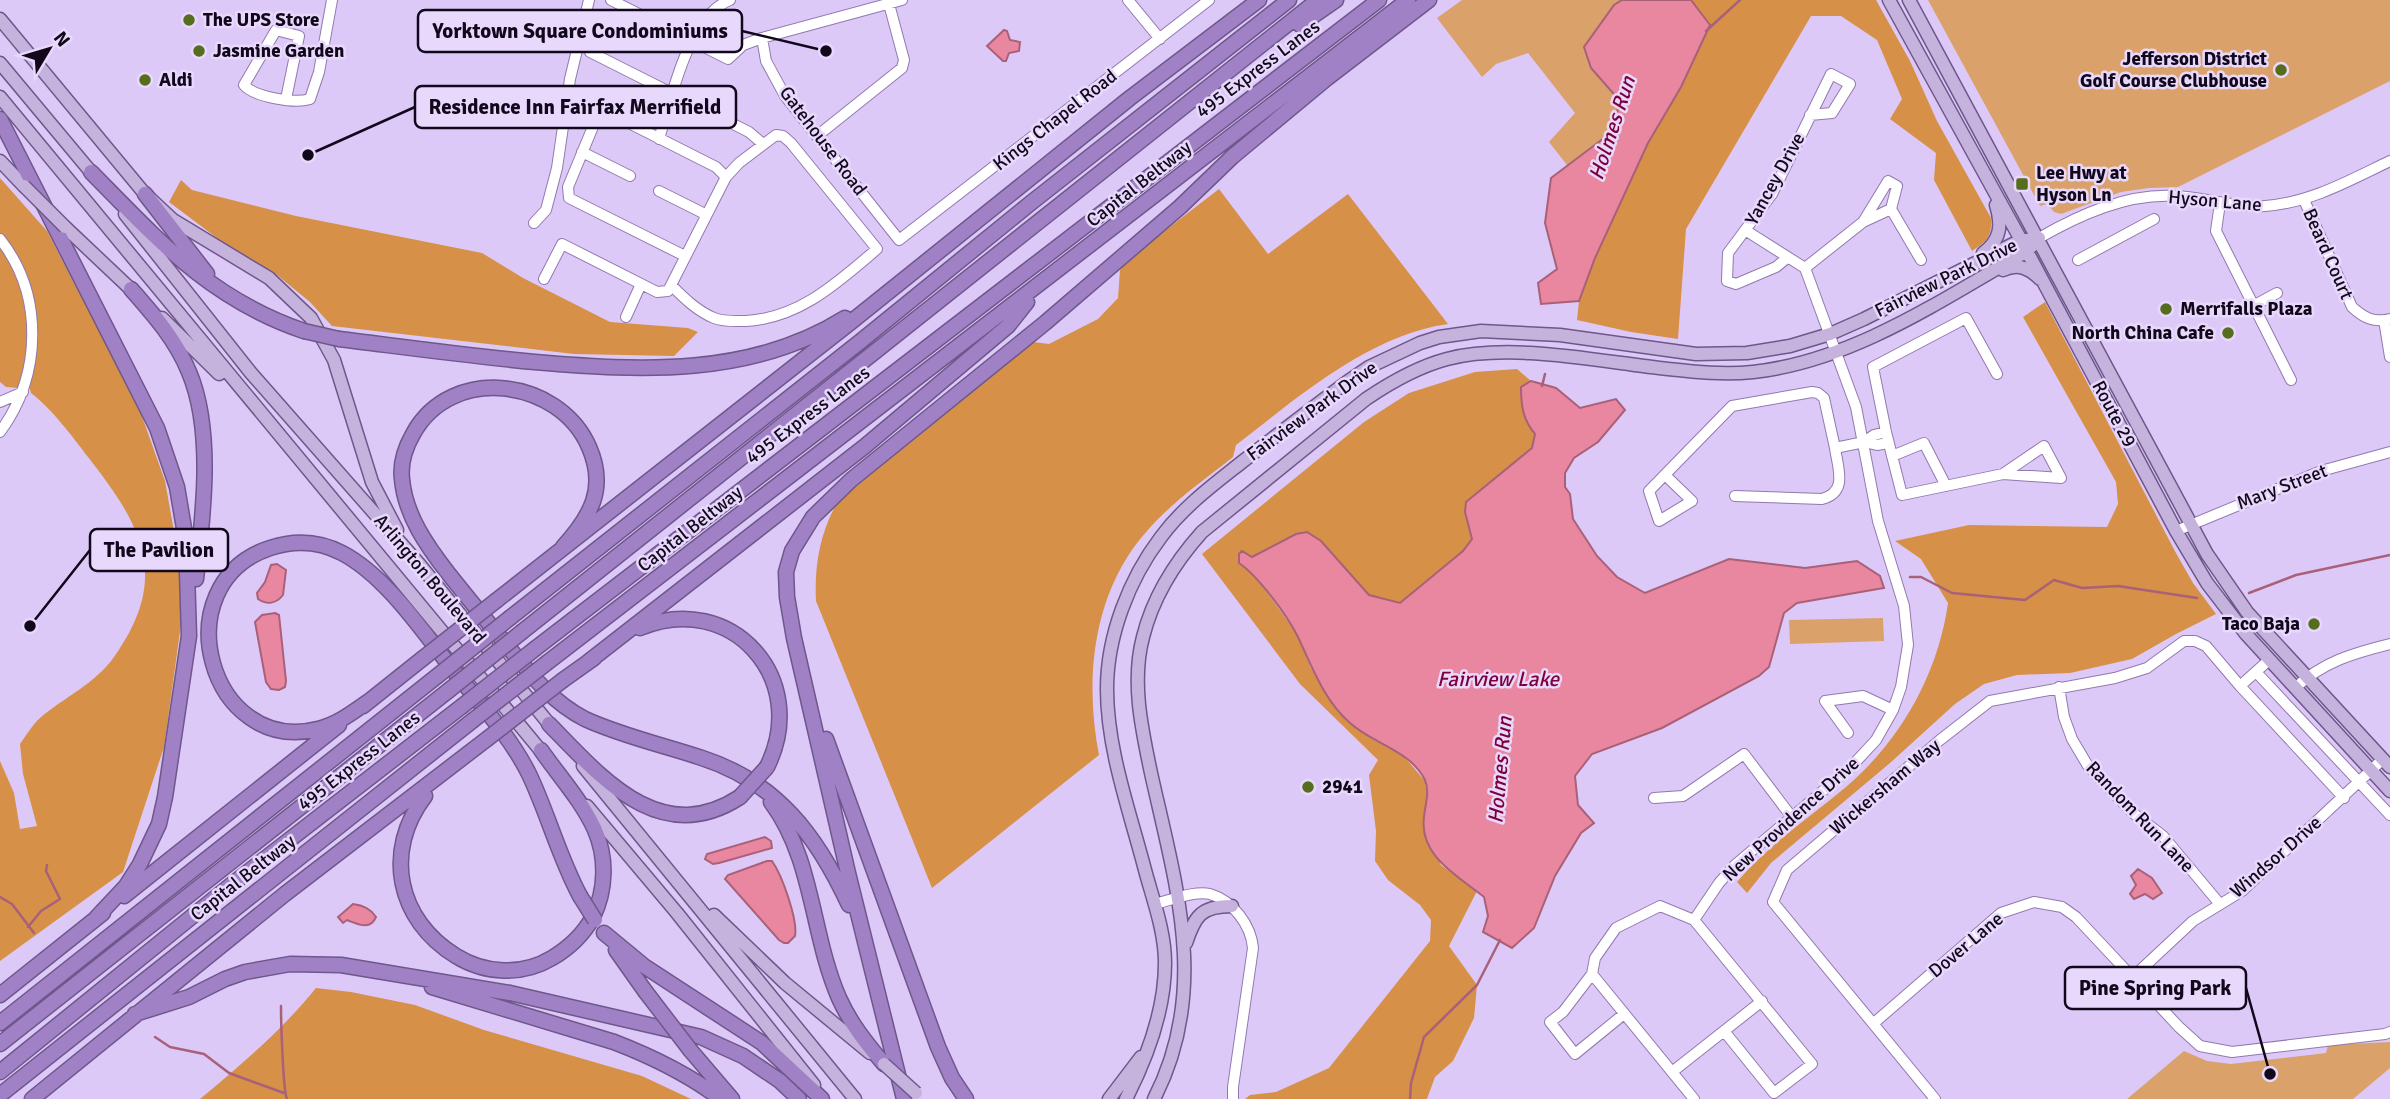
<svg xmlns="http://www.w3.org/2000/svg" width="2390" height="1099" font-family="Signika,sans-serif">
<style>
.green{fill:#daa16a}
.forest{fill:#d69047}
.water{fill:#e987a0;stroke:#a86178;stroke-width:2}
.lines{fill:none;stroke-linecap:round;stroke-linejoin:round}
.stream{stroke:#a86178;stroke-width:2.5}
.minor-casing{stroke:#9179af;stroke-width:12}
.major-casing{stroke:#6e578a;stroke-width:15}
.highway-casing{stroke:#6e578a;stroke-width:17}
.minor{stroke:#fff;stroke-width:10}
.major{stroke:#c6b3dd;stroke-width:12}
.highway{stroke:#a081c6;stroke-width:14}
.major-bridge-casing{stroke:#6e578a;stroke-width:15;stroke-linecap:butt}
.highway-bridge-casing{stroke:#6e578a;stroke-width:17;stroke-linecap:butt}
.major-bridge{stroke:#c6b3dd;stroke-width:12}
.highway-bridge{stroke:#a081c6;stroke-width:14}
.poi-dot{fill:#556d1d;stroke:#e8d9fc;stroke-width:2.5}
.labels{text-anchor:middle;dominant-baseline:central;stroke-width:5;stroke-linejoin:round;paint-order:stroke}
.poi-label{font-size:19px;font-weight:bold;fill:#12081c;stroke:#e8d9fc;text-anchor:start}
.street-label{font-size:19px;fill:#12081c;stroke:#e8d9fc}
.water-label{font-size:21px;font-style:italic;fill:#7d0038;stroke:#e8d9fc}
.leader{fill:none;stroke:#12081c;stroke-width:2.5}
.callout-dot{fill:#12081c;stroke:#e8d9fc;stroke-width:2.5}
.callout{fill:#e8d9fc;stroke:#12081c;stroke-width:2.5}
.callout-label{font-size:21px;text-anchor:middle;font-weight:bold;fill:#12081c}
</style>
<rect width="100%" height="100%" fill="#ddc9f8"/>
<path class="green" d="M1462 0H1622L1614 5 1591 68 1620 101 1614 127 1595 146 1585 174 1567 165 1549 142 1575 113 1528 53 1496 64 1482 77 1437 18Z
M1928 0H2390V81L2178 187 2149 188 2121 192 2061 214 2054 212 2047 204 2040 206Z
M1883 618 1884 641 1790 644 1789 620Z
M2390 1042V1068L2353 1099H2127L2184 1051 2207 1061 2231 1064 2326 1053 2328 1045Z"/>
<path class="forest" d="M1691 0H1876L1910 61 1937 121 1991 218C1992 237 1987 241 1972 251L1934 180 1936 153 1890 119 1902 99 1877 40 1841 16H1811L1686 229 1678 339 1631 332 1577 320 1579 301 1595 258 1648 143 1681 87 1709 26Z
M0 178 47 231 139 408 165 481 177 548 183 610 164 747 123 872 0 961V761L14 793 20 829 37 826 23 774 20 744C26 736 32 725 40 718 63 698 95 684 114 657 171 577 142 526 88 457 73 437 51 408 31 393L30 389 6 387 0 382Z
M181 180 192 190 296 216 482 253 523 278 610 322 688 328 698 332 674 356 574 354 332 326 310 302 277 275 217 238 169 202Z
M1219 189 1268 254 1348 194 1448 324C1369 335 1297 398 1236 445L1233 457C1204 480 1171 503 1147 531 1093 591 1084 678 1099 755L932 888 816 601C814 563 821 528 841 496L1025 341 1049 344 1098 319 1118 298 1120 270 1132 256Z
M2045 302 2177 555 2193 583 2216 614 2176 634 2132 659 2070 673 2017 675 1984 684 1955 704 1890 763 1771 863 1747 893 1737 882C1768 845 1809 818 1846 787 1901 740 1938 674 1948 603L1921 559 1895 541 1969 525 2107 527 2118 504 2116 482 2023 317Z
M1517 369 1531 381 1521 387C1521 406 1523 420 1535 434L1532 448 1466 502 1465 512 1472 539 1463 551 1400 603 1369 595 1358 584 1273 548 1252 557 1242 551 1239 563 1253 573 1297 634 1311 668 1374 740 1402 754 1425 781 1427 795 1423 819 1441 865 1477 891 1449 946 1477 985 1474 1018 1453 1061 1435 1077 1427 1099H1245L1250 1095 1276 1092 1329 1068 1430 941 1431 920 1420 905 1388 880 1375 861 1376 831 1369 775 1378 760 1300 684 1202 554 1364 422 1409 393 1475 372Z
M316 988 351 992 415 1005 484 1030 642 1076 691 1099H200C241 1065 282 1030 316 988Z"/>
<path class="water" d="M1622 0H1691L1710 25 1681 87 1648 143 1595 258 1579 301 1541 304 1538 283 1557 269 1545 223 1551 178 1612 132 1620 101 1591 68 1584 47 1614 5Z
M1004 30 1007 31 1010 40 1020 42 1019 51 1009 53 1006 61H1003L987 46Z
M1531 381 1556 388 1580 408 1616 399 1625 410 1598 442 1574 458 1565 473V487L1570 494 1573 519 1597 556 1617 577 1645 593 1729 559 1805 568 1857 561 1880 576 1884 588 1797 603 1784 613 1769 667 1759 676 1662 728 1592 754 1575 776 1578 805 1594 823 1581 833 1555 876 1534 928 1512 948 1483 932 1488 916 1484 897C1457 875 1419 856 1424 817 1425 805 1430 792 1425 780 1410 750 1373 744 1350 723 1324 700 1312 667 1298 637 1287 615 1258 576 1239 563V554L1242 551 1252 557 1296 534 1307 532 1321 541 1369 595 1400 603 1463 551 1472 539 1465 512 1466 502 1532 448 1535 434C1523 420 1521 406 1521 387Z
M277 564 286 570 283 595C276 604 267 605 258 599L257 593 265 582 271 565Z
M275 613 279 615 286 681 285 687 279 690 271 689 266 682 255 622 262 615Z
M765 837 771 841 772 848 719 863 713 864 705 859 707 854Z
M767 861H772C782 875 798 920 795 936L788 943H784L779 940 725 879 728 875Z
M2138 869 2152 878 2162 893 2153 899 2145 894 2134 899 2130 894 2136 885 2131 876Z
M353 904C362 905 371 909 376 917 370 931 358 924 347 920L343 923 338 917Z"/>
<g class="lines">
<path class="stream" d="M1706 31 1740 0
M1542 386 1545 374
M1910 577H1921L1952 593 2025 600 2054 580 2082 588 2118 586 2197 598
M2249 593 2296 575 2390 555
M0 897 12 904 34 933
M28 927 41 911 60 899 46 871 47 865
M281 1006C281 1019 283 1092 287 1099
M155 1037 170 1047 204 1054 229 1073 284 1093
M1410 1099 1411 1083 1424 1037 1477 985 1500 940"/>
<g class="minor-casing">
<path id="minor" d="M611 0 728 59 743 45 762 38 902 0
M1128 0 1160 39
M762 38 766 61 785 96 899 240 1209 0
M590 52 749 132 763 144
M286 99 299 36 276 30 244 85C254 97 295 104 310 99L319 72 332 0
M817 136 902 68 904 60 889 4
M659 139C671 99 688 16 730 0
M582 152 630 176
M659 191 705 214
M2304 200 2352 307C2364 318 2374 323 2390 319
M2220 203 2216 231 2291 380
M1891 209 1921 260
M1863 222 1891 209
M534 223 546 210 557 168 570 79 589 0
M2039 238C2079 215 2127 193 2175 196 2205 197 2234 208 2265 206 2310 203 2350 180 2390 161
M0 239C44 295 42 375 0 432
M685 256 569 198 568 187 597 117 604 114 613 115 716 167 726 177
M1787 258 1776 267 1736 284 1727 281 1728 253 1772 194 1831 74 1850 84 1832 113 1810 115
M2078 260 2154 219
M1805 268 1863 222 1888 181 1897 186 1891 209
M544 279 562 244 657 292 668 291 726 177 739 163 776 135 783 136 791 143 877 249C838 282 800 318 746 321 736 321 724 322 714 318 697 311 684 298 671 285
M2253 306 2277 293
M626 317 641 284
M2384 320 2390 357
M1997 374 1966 318 1873 367 1886 432 1902 495 2003 474 2061 478 2044 446 2003 474
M0 402 23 392
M1886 432 1874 435 1864 442 1877 445 1888 443
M1892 456 1924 443 1946 486
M1665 475 1692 501 1659 521 1649 491 1732 406 1812 392 1818 393 1824 398 1835 448
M1735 496 1822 499C1848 492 1838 469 1835 448L1864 442
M2176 531 2321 471 2390 452
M2256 672 2390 815
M2240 686 2344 798
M2059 687 2064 717 2072 739 2088 766 2133 813 2163 836 2219 903
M2295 688C2323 662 2353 653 2390 644
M1848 733 1825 701 1863 696 1893 710
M1654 798 1683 796 1744 754 1791 816
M1154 904C1170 901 1194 890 1210 894 1233 901 1251 925 1253 948L1233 1087V1099
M1592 974 1694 1099
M2133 977 2193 921 2242 891 2383 759
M1624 1014 1575 1054 1550 1022 1563 1012 1592 974 1595 958 1616 928 1660 906 1694 920
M1874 1023 2001 913 2034 902 2062 907 2076 917 2179 1027 2200 1046 2232 1052 2385 1034 2390 1032
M1724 1031 1774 1093 1812 1064 1694 920 1719 883 1735 865 1850 768 1876 740 1893 710 1901 687 1908 645 1904 606 1878 521 1856 407 1805 268 1745 230
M1672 1072 1762 1001
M1935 1099 1773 902 1787 870 1940 740 1990 701 2115 678 2147 668 2184 641H2195L2206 646 2240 686 2269 660"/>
</g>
<g class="major-casing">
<path id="major" d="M1889 0 2021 240 2176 531 2207 583 2246 634 2390 791
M1909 0 2207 554 2247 612 2390 767
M0 19 145 194 173 220 269 278 311 318 334 360 372 482 397 530
M0 63 96 178
M0 97 546 757
M0 161 24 186
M125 214 251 373 420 565 554 730
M65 227 138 296
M1983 253C2001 240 2002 225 1996 205
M2003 270C2018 263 2029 268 2040 279
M162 318 219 374
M583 766 855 1099
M587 806 677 913 814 1085
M714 915 785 983 870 1053
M1186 943C1195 916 1201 906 1232 906
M1109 1099 1141 1057
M1126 1099C1147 1058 1165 1010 1165 963 1165 931 1153 900 1145 870 1130 812 1107 750 1107 689 1107 636 1129 579 1161 537 1183 507 1213 485 1242 462 1277 435 1312 408 1347 382L1369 367 1420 343 1439 337 1481 331 1560 335 1696 354 1747 353 1790 346 1830 334 1864 319 2021 240 2039 238
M1154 1099C1210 990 1176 886 1151 773 1142 730 1131 682 1143 637 1153 597 1175 562 1202 532L1366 399C1391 382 1417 367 1447 359 1512 342 1601 362 1668 369 1696 372 1724 375 1753 372 1853 361 1941 300 2027 251L2039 238"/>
</g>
<g class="highway-casing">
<path id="highway" d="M1300 25 1336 0
M0 119 157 428 177 487 186 540 189 636 165 797 159 824 140 864 126 886 96 918
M91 172C159 241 210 299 304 331
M145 194 207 274
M131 289C154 315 176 340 189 372 214 431 203 516 196 579
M339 339C404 347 469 356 535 362 641 371 751 377 845 318
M563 547C591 516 607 488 589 447 559 378 451 364 413 434 405 448 400 463 402 479 405 515 427 546 448 573 467 597 486 620 505 643 529 672 550 701 585 719 622 736 663 745 702 758 777 782 817 836 849 905
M497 600 851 322 1130 98 1259 0
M511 617 861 341 1032 202 1289 0
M640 628C731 590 811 679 767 767
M523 631 1318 0
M536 648 1379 0
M548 662 1408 0
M588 662 864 447 1008 326 1027 302
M563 680 594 658
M369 701C353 712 338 724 318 729 209 756 162 584 270 548 294 540 319 541 342 553 386 576 423 632 454 671 480 704 510 736 529 774 548 814 559 857 580 896
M363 706 422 659
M549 724C601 777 660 849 740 797
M826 739 938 1047 952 1078 966 1099
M425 796C383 851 397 920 456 956 485 974 522 976 552 958 569 948 583 935 593 917 606 890 607 858 595 830 582 801 559 776 541 750
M771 802C814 860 811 934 839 998 850 1023 867 1044 884 1064
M124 896 339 725
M604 933 644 966 762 1043 822 1099
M616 950 645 991
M432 987 614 1042C653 1057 688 1074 721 1099
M0 995 103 913
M135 1014 189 997 225 979 245 972 290 964 341 965 510 993 701 1037 743 1056 780 1081 799 1099
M0 1023 436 677
M0 1044 448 691
M691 1051 732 1099
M0 1072 231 885 461 707
M0 1095 472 721
M32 1099 285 894 487 739
M904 1099 848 873 794 638 787 597 786 572 792 551 813 517 851 480 1045 323 1180 207 1232 157 1326 79 1429 0"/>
</g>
<use href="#minor" class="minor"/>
<use href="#major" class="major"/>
<use href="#highway" class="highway"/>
<g class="major-bridge-casing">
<path id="major-bridge" d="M24 186 65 227
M884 1064 916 1093"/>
</g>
<g class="highway-bridge-casing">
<path id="highway-bridge" d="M304 331 339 339
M422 659 497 600
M436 677 511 617
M448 691 523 631
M461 707 536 648
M472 721 548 662
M487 739 563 680
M740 797 767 767
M580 896 595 920
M645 991 691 1051"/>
</g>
<use href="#major-bridge" class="major-bridge"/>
<use href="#highway-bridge" class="highway-bridge"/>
</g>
<g class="poi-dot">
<circle cx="189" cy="20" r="7"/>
<circle cx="199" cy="51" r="7"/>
<circle cx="2281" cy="70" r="7"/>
<circle cx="145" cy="80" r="7"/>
<rect x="2015" y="177" width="14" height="14" rx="3.5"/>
<circle cx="2166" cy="309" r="7"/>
<circle cx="2228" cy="333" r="7"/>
<circle cx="2314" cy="624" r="7"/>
<circle cx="1308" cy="787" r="7"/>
</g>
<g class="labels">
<g class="poi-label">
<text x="203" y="20">The UPS Store</text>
<text x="213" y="51">Jasmine Garden</text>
<text x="2267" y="59" text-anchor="end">Jefferson District<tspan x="2267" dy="22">Golf Course Clubhouse</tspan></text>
<text x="159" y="80">Aldi</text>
<text x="2036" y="173">Lee Hwy at<tspan x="2036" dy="22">Hyson Ln</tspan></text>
<text x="2180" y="309">Merrifalls Plaza</text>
<text x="2214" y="333" text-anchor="end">North China Cafe</text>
<text x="2300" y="624" text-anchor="end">Taco Baja</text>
<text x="1322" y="787">2941</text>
</g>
<g class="street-label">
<text transform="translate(1258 69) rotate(-37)">495 Express Lanes</text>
<text transform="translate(1055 120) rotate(-38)">Kings Chapel Road</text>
<text transform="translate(823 141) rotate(53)">Gatehouse Road</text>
<text transform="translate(1775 179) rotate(-61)">Yancey Drive</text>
<text transform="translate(1139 184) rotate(-38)">Capital Beltway</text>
<text transform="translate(2215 201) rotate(5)">Hyson Lane</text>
<text transform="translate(2328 254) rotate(66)">Beard Court</text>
<text transform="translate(1946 278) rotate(-26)">Fairview Park Drive</text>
<text transform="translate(1312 411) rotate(-36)">Fairview Park Drive</text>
<text transform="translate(2114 414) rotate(62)">Route 29</text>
<text transform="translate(808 415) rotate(-37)">495 Express Lanes</text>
<text transform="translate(2282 487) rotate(-21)">Mary Street</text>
<text transform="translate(690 529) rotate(-38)">Capital Beltway</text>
<text transform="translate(430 579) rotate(50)">Arlington Boulevard</text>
<text transform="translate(359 761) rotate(-38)">495 Express Lanes</text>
<text transform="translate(1885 787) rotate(-40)">Wickersham Way</text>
<text transform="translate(2140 817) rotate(46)">Random Run Lane</text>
<text transform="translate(1791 819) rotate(-42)">New Providence Drive</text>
<text transform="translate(2276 857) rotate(-41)">Windsor Drive</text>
<text transform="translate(243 878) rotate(-38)">Capital Beltway</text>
<text transform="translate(1966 945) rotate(-40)">Dover Lane</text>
</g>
<g class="water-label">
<text transform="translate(1612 128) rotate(-72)">Holmes Run</text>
<text x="1498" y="679">Fairview Lake</text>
<text transform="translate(1500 770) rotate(-85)">Holmes Run</text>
</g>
</g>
<path class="leader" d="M826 51L742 31M308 155L415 107M30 626L90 550M2270 1074L2246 988"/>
<g class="callout-dot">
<circle cx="826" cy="51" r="7"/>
<circle cx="308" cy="155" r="7"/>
<circle cx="30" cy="626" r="7"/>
<circle cx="2270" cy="1074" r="7"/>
</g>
<g class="callout">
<rect x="418" y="10" width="324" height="42" rx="7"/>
<rect x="415" y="86" width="321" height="42" rx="7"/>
<rect x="90" y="529" width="138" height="42" rx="7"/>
<rect x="2065" y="967" width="181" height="42" rx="7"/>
</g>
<g class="callout-label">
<text x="580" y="38">Yorktown Square Condominiums</text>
<text x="575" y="114">Residence Inn Fairfax Merrifield</text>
<text x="159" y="557">The Pavilion</text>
<text x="2155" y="995">Pine Spring Park</text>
</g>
<g transform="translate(49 49) rotate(52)" stroke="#e8d9fc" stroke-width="5" paint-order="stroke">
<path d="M0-5L12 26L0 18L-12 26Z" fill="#12081c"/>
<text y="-10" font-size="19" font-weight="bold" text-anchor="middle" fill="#12081c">N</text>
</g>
</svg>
